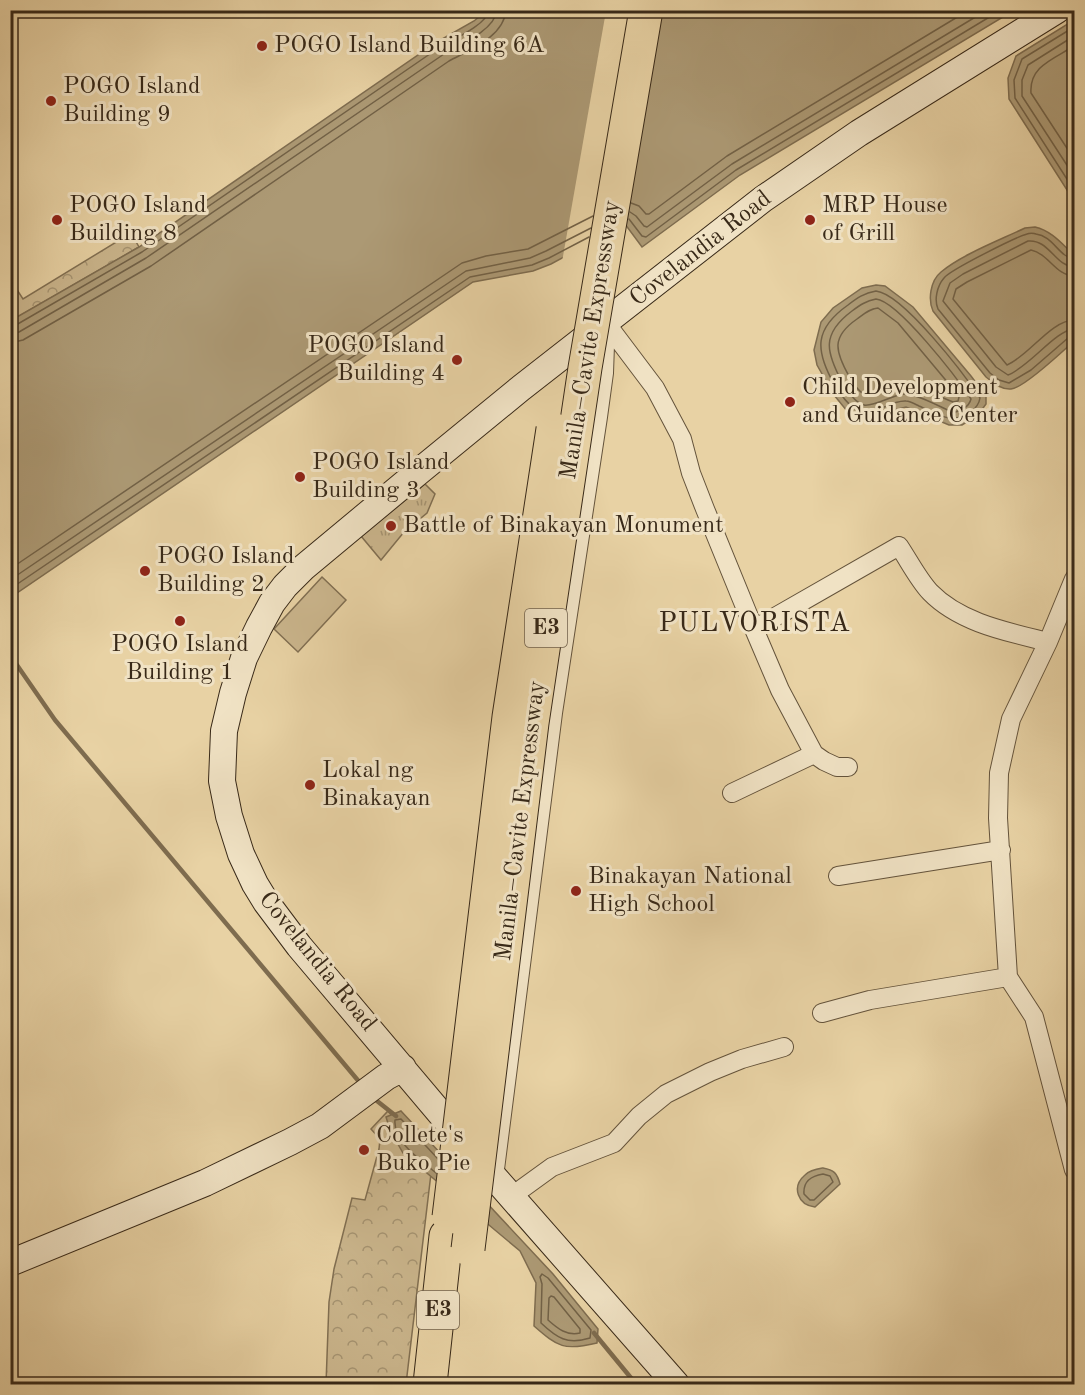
<svg xmlns="http://www.w3.org/2000/svg" width="1085" height="1395" font-family="'Old Standard TT',serif">
<style>
.forest{fill:url(#forest-crowns);stroke:#816f52;stroke-width:1.5}
.park{fill:url(#park-tufts);stroke:#816f52;stroke-width:1.5}
.garden{fill:#cab58c;stroke:#816f52;stroke-width:1.5}
.water{fill:#ac9974;stroke:#7e6c4f;stroke-width:1.5}
.pier{fill:#e8d2a4}
.lines{fill:none;stroke-linecap:round;stroke-linejoin:round}
.shore{stroke:#726146;stroke-width:1.5}
.stream{stroke:#7e6c4f;stroke-width:4.5}
.minor-casing{stroke:#64533b;stroke-width:20}
.secondary-casing{stroke:#382918;stroke-width:28}
.motorway-casing{stroke:#382918;stroke-width:35}
.minor{stroke:#f0e2c4;stroke-width:18}
.secondary{stroke:#f0e2c4;stroke-width:26}
.motorway{stroke:#e8d2a4;stroke-width:33}
.motorway-bridge-casing{stroke:#382918;stroke-width:35;stroke-linecap:butt}
.motorway-bridge{stroke:#e8d2a4;stroke-width:33}
.poi-dot{fill:#8f2418;stroke:#f0e2c4;stroke-width:2}
.labels{text-anchor:middle;dominant-baseline:central;stroke-width:6;stroke-linejoin:round;paint-order:stroke}
.shield{fill:#f0e2c4;stroke:#6f604c;stroke-width:1.5}
.shield-label{font-size:22px;font-weight:bold;fill:#382918}
.poi-label{font-size:24px;fill:#382918;stroke:#f0e2c4;text-anchor:start}
.street-label{font-size:24px;fill:#382918;stroke:#f0e2c4}
.quarter-label{font-size:27px;letter-spacing:1.5px;fill:#382918;stroke:#f0e2c4}
</style>
<defs>
<pattern id="forest-crowns" width="20" height="18" patternUnits="userSpaceOnUse" patternTransform="scale(1.5)"><rect width="20" height="18" fill="#cab58c"/><path d="M2 6a3 3 0 1 1 6 0M12 15a3 3 0 1 1 6 0" fill="none" stroke="#a59371"/></pattern>
<pattern id="park-tufts" width="24" height="20" patternUnits="userSpaceOnUse" patternTransform="scale(1.5)"><rect width="24" height="20" fill="#cab58c"/><path d="M3 7l-1-3M5 7V3M7 7l1-3M15 17l-1-3M17 17v-4M19 17l1-3" fill="none" stroke="#a59371"/></pattern>
</defs>
<rect width="100%" height="100%" fill="#e8d2a4"/>
<filter id="stains"><feTurbulence type="fractalNoise" baseFrequency=".00333" numOctaves="4"/><feColorMatrix values="0 0 0 0 .2 0 0 0 0 .09 0 0 0 0 .02 0 0 0 .5 -.17"/></filter>
<radialGradient id="worn" r=".72"><stop offset=".6" stop-color="#630" stop-opacity="0"/><stop offset="1" stop-color="#630" stop-opacity=".3"/></radialGradient>
<path class="forest" d="M131 233 139 247 11 321 10 279 23 299Z
M388 1111 432 1165 406 1384H326L329 1302 334 1269 352 1198 365 1200 379 1149 380 1139 371 1129Z"/>
<path class="park" d="M425 484 435 494 427 513 404 532 381 560 361 536Z"/>
<path class="garden" d="M322 577 346 600 298 652 274 629Z"/>
<path class="water" d="M486 11H1013L740 175 642 247 625 224 551 264 533 271 473 282 11 597 10 321 139 247 437 42 474 21Z
M1074 20V201L1009 99 1008 78 1016 56Z
M1035 227C1052 231 1062 244 1074 255V341C1063 351 1024 388 1011 389 1001 390 993 382 986 377L933 311C928 300 930 281 941 272 961 255 1000 240 1025 228Z
M876 285 885 286 913 307 971 376 986 396V404L978 415 962 425H949L906 407 890 411 874 418 861 419 847 411 834 395 817 365 814 350 821 322 833 308 862 288Z
M401 1111 553 1274 598 1329 597 1343C564 1351 558 1347 534 1326L536 1283 520 1251 403 1153 390 1130 386 1117Z
M823 1168C834 1170 837 1173 840 1184L815 1207C798 1205 791 1187 805 1175 810 1170 817 1169 823 1168Z"/>
<path class="pier" d="M606 11H658L617 232 562 262Z"/>
<g class="lines">
<path class="shore" d="M1074 27 1022 59 1014 80 1015 98 1074 190
M1074 36 1028 65 1022 80V96L1074 176
M1074 46C1054 59 1029 66 1031 93L1074 159
M631 203 639 206 646 214H649L727 156 969 10
M630 212 636 216 644 226 647 227 732 164 987 10
M629 219 642 236 646 237 736 170 1001 10
M1074 259C1059 257 1053 236 1036 234 1034 233 1029 233 1027 234 1016 237 950 270 944 278 937 286 934 300 938 309L990 373 999 380 1009 383 1031 370 1068 338 1074 337
M1074 267C1055 266 1049 239 1028 241L963 274 950 283 943 301 996 367 1008 375C1029 367 1056 330 1074 329
M1074 276C1055 275 1049 254 1031 250L967 282 956 289 953 299 1007 365C1030 355 1050 321 1074 320
M876 291C903 294 964 374 980 398 979 405 975 409 970 413 951 425 938 414 919 406 915 404 910 401 906 401 886 400 874 421 854 408 846 403 839 392 834 384 815 350 814 329 848 305 857 298 864 293 876 291Z
M876 299C898 301 957 378 971 399 969 407 960 412 952 412 940 407 916 393 904 394 893 395 873 407 864 405 855 403 847 390 842 382 826 352 821 334 852 311 860 305 866 301 876 299Z
M878 308 898 323 954 390 959 397 958 401 953 402C914 386 910 378 868 396 859 393 854 384 849 376 835 351 831 337 857 319 864 314 869 309 878 308Z
M10 326 16 325 142 252 440 47C452 40 487 25 489 10
M10 334 19 332 146 258 444 54C460 45 495 30 497 10
M10 343 23 340 151 266 449 61C469 50 504 37 506 10
M10 569 462 263 486 256 528 249 593 216
M10 580 466 271 530 258 546 251 591 228
M10 589 470 277 532 265 549 258 589 237
M436 1173C421 1160 393 1142 395 1120L401 1119 438 1159
M823 1174 830 1176 833 1182 814 1200H810L804 1194C803 1181 811 1176 823 1174Z
M542 1274 548 1278 591 1330 590 1338C567 1345 557 1338 541 1323L542 1284 540 1277Z
M551 1296 554 1297 580 1329V1333C567 1336 558 1329 548 1320L549 1298Z"/>
<path class="stream" d="M10 655 55 720 361 1084
M372 1097 396 1116
M594 1333 636 1384"/>
<g class="minor-casing">
<path id="minor" d="M606 323 655 388 682 439 691 473 705 509 754 629 899 546C909 561 918 579 930 592 960 623 1008 632 1048 642
M1074 579 1048 642 1011 719 999 773 998 818 1008 977 1034 1017 1074 1170
M754 629 780 690 814 754 824 761 837 767H848
M732 793 814 754
M838 876 1001 850
M822 1013 870 1000 1008 977
M494 1177 553 713 598 417 604 373 605 345 611 329
M512 1196 552 1167 614 1143 639 1116 666 1094 710 1072 742 1059 784 1047"/>
</g>
<g class="secondary-casing">
<path id="secondary" d="M10 1263 205 1183 290 1142 320 1126 386 1077 403 1068
M676 1384 494 1177 299 946 266 902 255 884 241 854 229 816 222 781 224 731 233 693 244 658 259 627 272 603 285 586 303 568 416 474 521 388 763 199 859 133 1057 10"/>
</g>
<g class="motorway-casing">
<path id="motorway" d="M430 1384 446 1236"/>
</g>
<use href="#minor" class="minor"/>
<use href="#secondary" class="secondary"/>
<use href="#motorway" class="motorway"/>
<g class="motorway-bridge-casing">
<path id="motorway-bridge" d="M449 1217 509 717 553 429
M468 1249 532 723 585 368 646 10"/>
</g>
<use href="#motorway-bridge" class="motorway-bridge"/>
</g>
<g class="poi-dot">
<circle cx="262" cy="46" r="6"/>
<circle cx="51" cy="101" r="6"/>
<circle cx="57" cy="220" r="6"/>
<circle cx="810" cy="220" r="6"/>
<circle cx="457" cy="360" r="6"/>
<circle cx="790" cy="402" r="6"/>
<circle cx="300" cy="477" r="6"/>
<circle cx="391" cy="526" r="6"/>
<circle cx="145" cy="571" r="6"/>
<circle cx="180" cy="621" r="6"/>
<circle cx="310" cy="785" r="6"/>
<circle cx="576" cy="891" r="6"/>
<circle cx="364" cy="1150" r="6"/>
</g>
<g class="labels">
<g class="shield">
<rect x="525" y="609" width="42" height="38" rx="4.5"/>
<rect x="417" y="1291" width="42" height="38" rx="4.5"/>
</g>
<g class="shield-label">
<text x="546" y="628">E3</text>
<text x="438" y="1310">E3</text>
</g>
<g class="poi-label">
<text x="274" y="46">POGO Island Building 6A</text>
<text x="63" y="87">POGO Island<tspan x="63" dy="28">Building 9</tspan></text>
<text x="69" y="206">POGO Island<tspan x="69" dy="28">Building 8</tspan></text>
<text x="822" y="206">MRP House<tspan x="822" dy="28">of Grill</tspan></text>
<text x="445" y="346" text-anchor="end">POGO Island<tspan x="445" dy="28">Building 4</tspan></text>
<text x="802" y="388">Child Development<tspan x="802" dy="28">and Guidance Center</tspan></text>
<text x="312" y="463">POGO Island<tspan x="312" dy="28">Building 3</tspan></text>
<text x="403" y="526">Battle of Binakayan Monument</text>
<text x="157" y="557">POGO Island<tspan x="157" dy="28">Building 2</tspan></text>
<text x="180" y="645" text-anchor="middle">POGO Island<tspan x="180" dy="28">Building 1</tspan></text>
<text x="322" y="771">Lokal ng<tspan x="322" dy="28">Binakayan</tspan></text>
<text x="588" y="877">Binakayan National<tspan x="588" dy="28">High School</tspan></text>
<text x="376" y="1136">Collete's<tspan x="376" dy="28">Buko Pie</tspan></text>
</g>
<g class="street-label">
<text transform="translate(701 249) rotate(-38)">Covelandia Road</text>
<text transform="translate(591 340) rotate(-81)">Manila–Cavite Expressway</text>
<text transform="translate(521 821) rotate(-83)">Manila–Cavite Expressway</text>
<text transform="translate(317 962) rotate(51)">Covelandia Road</text>
</g>
<g class="quarter-label">
<text x="755" y="623">PULVORISTA</text>
</g>
</g>
<rect width="1085" height="1395" fill="none" stroke="#e8d2a4" stroke-width="36"/>
<rect x="12" y="12" width="1061" height="1371" fill="none" stroke="#382918" stroke-width="3"/>
<rect x="18" y="18" width="1049" height="1359" fill="none" stroke="#382918" stroke-width="1.5"/>
<rect width="100%" height="100%" filter="url(#stains)"/>
<rect width="100%" height="100%" fill="url(#worn)"/>
</svg>
